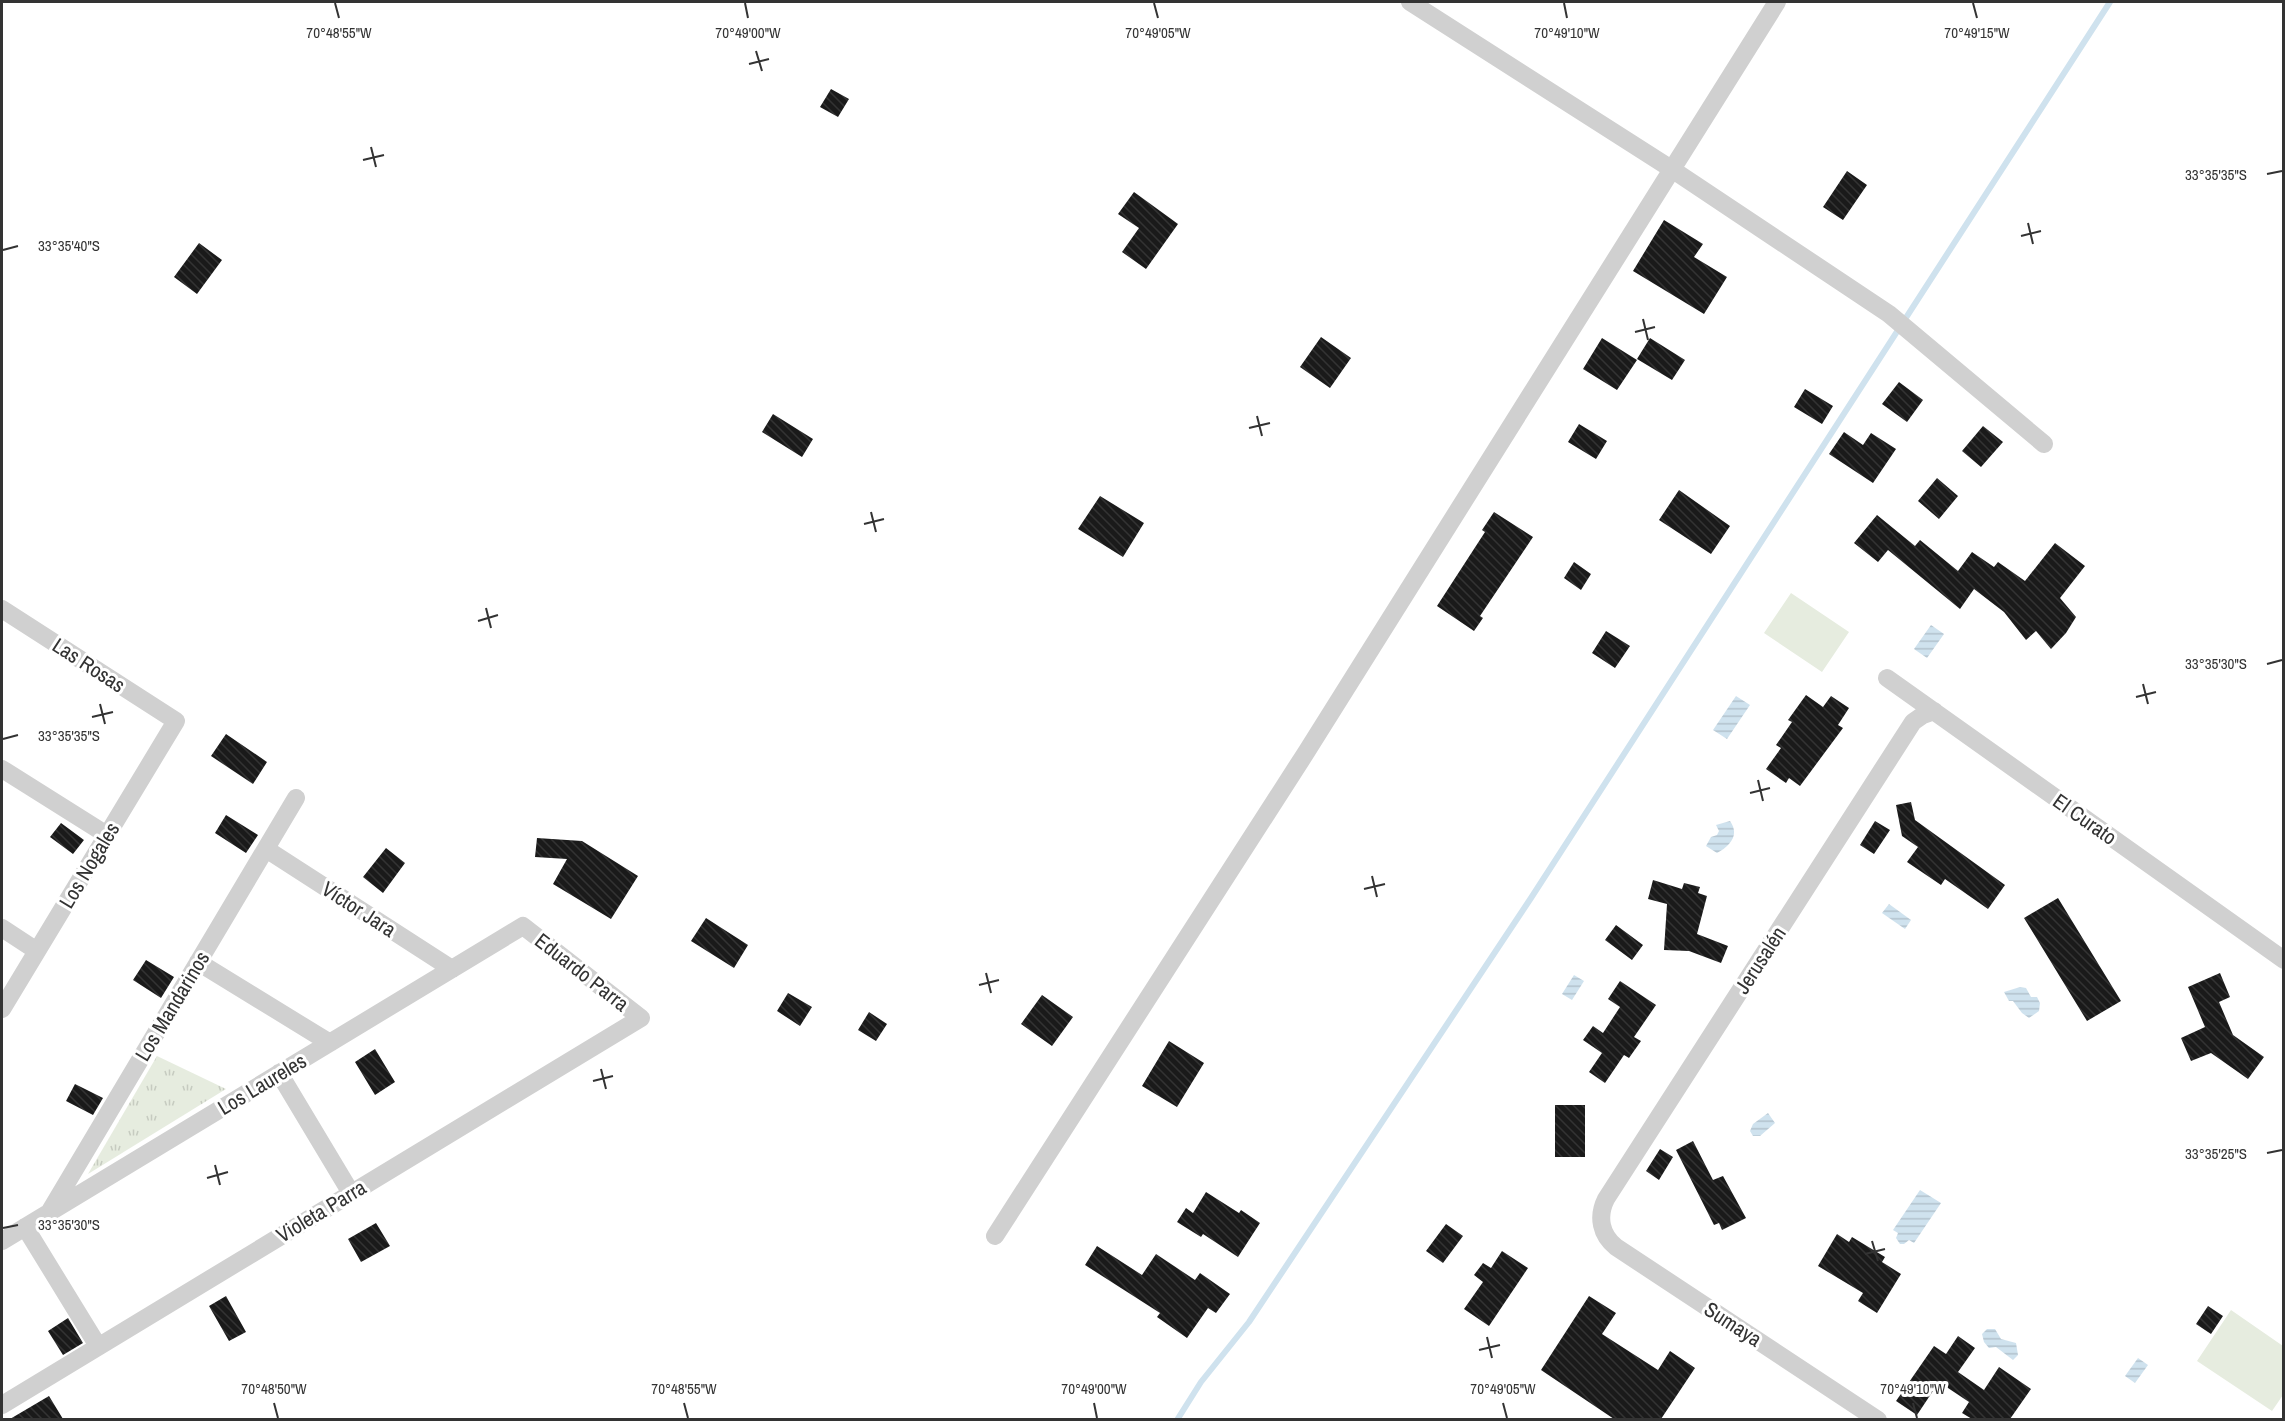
<svg xmlns="http://www.w3.org/2000/svg" width="2285" height="1421" font-family="'Archivo Narrow',sans-serif">
<style>
.grass{fill:url(#grass-tufts)}
.park{fill:#e6ecdf}
.water{fill:url(#water-rules)}
.lines{fill:none;stroke-linecap:round;stroke-linejoin:round}
.stream{stroke:#cfe2ee;stroke-width:6}
.building{fill:url(#building-back-hatch)}
.minor{stroke:#d0d0d0;stroke-width:18}
.ticks{fill:none;stroke:#333;stroke-width:2}
.labels{text-anchor:middle;dominant-baseline:central;stroke-width:6;stroke-linejoin:round;paint-order:stroke}
.street-label{font-size:21px;fill:#333;stroke:#fff}
.ticks-label{font-size:15px;text-anchor:middle;fill:#333;stroke:#fff;stroke-width:6;stroke-linejoin:round;paint-order:stroke}
</style>
<defs>
<pattern id="grass-tufts" width="24" height="20" patternUnits="userSpaceOnUse" patternTransform="scale(1.5)"><rect width="24" height="20" fill="#e6ecdf"/><path d="M3 7l-1-3M5 7V3M7 7l1-3M15 17l-1-3M17 17v-4M19 17l1-3" fill="none" stroke="#c6cbc0"/></pattern>
<pattern id="water-rules" width="6" height="5" patternUnits="userSpaceOnUse" patternTransform="scale(1.5)"><rect width="6" height="5" fill="#cfe2ee"/><path d="M0 2.5h6" fill="none" stroke="#b2c2cd"/></pattern>
<pattern id="building-back-hatch" width="6" height="6" patternUnits="userSpaceOnUse" patternTransform="scale(1.5)"><rect width="6" height="6" fill="#1a1a1a"/><path d="M-1 5l2 2M0 0l6 6M5-1l2 2" fill="none" stroke="#333"/></pattern>
</defs>
<rect width="100%" height="100%" fill="#fff"/>
<path class="grass" d="M157 1056 226 1089 88 1174Z"/>
<path class="park" d="M1791 593 1849 632 1822 672 1764 633Z
M2231 1310 2283 1346V1395L2272 1411 2197 1361Z"/>
<path class="water" d="M1931 625 1944 634 1927 658 1914 649Z
M1736 696 1750 705 1727 739 1713 730Z
M1730 821C1740 835 1730 846 1717 853L1706 846 1711 837 1717 835 1719 831 1716 825Z
M1889 904 1911 920 1905 929 1882 913Z
M1574 975 1584 981 1572 1000 1562 994Z
M2020 987 2026 988 2031 997H2037L2040 1003 2039 1011 2029 1018 2022 1013 2013 1001H2009L2004 992Z
M1768 1113 1775 1123 1760 1136H1753L1750 1131 1753 1124Z
M1920 1190 1941 1203 1914 1243 1909 1240 1904 1244H1900L1896 1238 1898 1233 1893 1230Z
M1987 1329H1995L2001 1339 2016 1343 2018 1355 2013 1360 1996 1347 1989 1348 1984 1342 1982 1334Z
M2138 1358 2148 1365 2135 1383 2125 1376Z"/>
<g class="lines">
<path class="stream" d="M1177 1420 1201 1382 1249 1322 1531 898 2110 2"/>
</g>
<path class="building" d="M831 89 849 99 838 117 820 107Z
M1847 171 1867 185 1843 220 1823 207Z
M1134 192 1178 224 1146 269 1122 252 1139 228 1118 214Z
M1664 220 1703 244 1694 257 1727 277 1704 314 1633 271Z
M199 243 222 260 197 294 174 277Z
M1321 337 1351 358 1330 388 1300 367Z
M1602 338 1637 360 1617 390 1583 369Z
M1650 338 1685 360 1672 380 1637 359Z
M1899 382 1923 400 1907 422 1882 404Z
M1805 389 1833 406 1822 424 1794 407Z
M773 414 813 439 802 457 762 432Z
M1579 424 1607 441 1596 459 1568 442Z
M1983 426 2003 442 1981 467 1962 451Z
M1844 432 1863 445 1871 433 1896 449 1873 483 1829 454Z
M1937 478 1958 496 1939 519 1918 501Z
M1679 490 1730 526 1711 554 1659 520Z
M1100 496 1144 523 1123 557 1078 529Z
M1494 512 1533 537 1480 616 1483 618 1474 631 1437 606 1485 532 1482 530Z
M1877 515 1915 546 1920 540 1958 571 1972 552 1994 567 1998 562 2025 581 2055 543 2085 566 2060 598 2076 617 2066 633 2051 649 2036 631 2026 640 2004 612 1974 589 1960 609 1888 550 1878 562 1854 543Z
M1574 562 1591 574 1581 590 1564 578Z
M1606 631 1630 646 1615 668 1592 653Z
M1806 695 1823 707 1831 696 1849 708 1838 725 1843 728 1800 786 1789 778 1786 783 1766 769 1781 748 1776 745 1792 722 1788 720Z
M226 734 267 762 253 784 211 756Z
M1911 802 1915 820 2005 885 1988 909 1945 879 1941 885 1907 862 1918 847 1902 836 1896 805Z
M226 815 258 835 246 853 215 833Z
M1875 821 1890 830 1874 854 1860 845Z
M61 823 84 840 73 854 50 837Z
M537 838 582 841 638 876 611 919 553 884 567 859 535 857Z
M386 848 405 863 383 893 363 877Z
M1653 880 1682 889 1684 883 1700 887 1698 893 1707 896 1697 934 1728 946 1721 963 1689 951 1664 950 1667 904 1648 899Z
M2058 898 2121 1001 2087 1021 2024 918Z
M706 918 748 945 734 968 691 941Z
M1616 925 1643 945 1632 960 1605 940Z
M146 960 174 977 161 998 133 980Z
M2220 973 2230 997 2219 1002 2233 1035 2264 1057 2248 1079 2211 1053 2191 1061 2181 1038 2205 1027 2188 987Z
M1620 981 1656 1005 1634 1037 1641 1041 1629 1058 1624 1055 1605 1083 1589 1072 1602 1053 1583 1040 1593 1026 1603 1033 1620 1007 1608 999Z
M788 993 812 1007 800 1026 777 1011Z
M1042 995 1073 1017 1052 1046 1021 1024Z
M869 1012 887 1024 876 1041 858 1030Z
M1169 1041 1204 1063 1177 1107 1142 1086Z
M375 1049 395 1082 375 1095 355 1062Z
M75 1084 103 1098 93 1115 66 1101Z
M1555 1105H1585V1157H1555Z
M1693 1141 1713 1180 1723 1176 1746 1218 1722 1230 1719 1223 1714 1225 1676 1150Z
M1660 1149 1673 1157 1659 1180 1646 1171Z
M1206 1192 1239 1213 1241 1210 1260 1223 1238 1257 1203 1234 1201 1237 1177 1222 1186 1208 1193 1213Z
M376 1223 390 1246 361 1262 348 1239Z
M1446 1224 1463 1236 1443 1263 1426 1251Z
M1837 1234 1849 1242 1852 1237 1885 1257 1882 1262 1901 1274 1877 1313 1858 1301 1863 1293 1818 1266Z
M1097 1246 1142 1275 1156 1254 1195 1280 1200 1273 1230 1294 1216 1313 1208 1308 1187 1338 1157 1317 1160 1313 1085 1265Z
M1502 1251 1528 1268 1489 1326 1464 1309 1483 1282 1474 1275 1483 1263 1491 1268Z
M226 1296 246 1332 229 1341 209 1306Z
M1589 1296 1616 1313 1602 1334 1658 1370 1670 1351 1695 1368 1661 1419H1614L1541 1370Z
M2208 1306 2223 1316 2211 1334 2196 1324Z
M68 1318 83 1343 63 1355 48 1331Z
M1958 1336 1975 1348 1958 1372 1984 1390 1999 1367 2031 1389 2010 1419H1972L1962 1413 1969 1402 1939 1382 1917 1415 1896 1401 1934 1346 1946 1354Z
M49 1396 63 1419H10Z"/>
<g class="lines">
<path class="minor" d="M1410 2 1673 170 1889 314 2044 444
M2 609 176 721 2 1009
M1887 678 2284 960
M2 769 107 835
M266 849 452 969
M2 928 37 951
M198 962 330 1043
M279 1073 351 1193
M50 1211 296 798
M25 1227 98 1346
M995 1236 1307 751 1777 2
M2 1241 523 926 641 1018 2 1405
M1878 1420 1616 1247C1601 1235 1597 1217 1606 1199L1913 722 1923 715 1934 711"/>
</g>
<path class="ticks" d="M335 3 339 18M745 3 748 18M1154 3 1158 18M1564 3 1567 18M1973 3 1977 18M756 51 762 71M749 64 769 59M371 147 376 167M363 160 384 155M2267 174 2282 171M2028 223 2033 244M2021 236 2041 231M3 250 18 246M1643 319 1648 340M1635 332 1655 327M1257 416 1262 436M1249 428 1270 423M871 512 876 532M864 524 884 519M486 608 491 628M478 621 498 615M2267 664 2282 660M2143 684 2148 704M2136 697 2156 692M100 704 105 724M92 717 113 712M3 739 18 735M1758 780 1763 801M1750 793 1770 788M1372 876 1377 897M1364 889 1385 884M986 973 991 993M979 985 999 980M601 1069 606 1089M593 1081 613 1076M2267 1153 2282 1150M215 1165 220 1185M207 1178 228 1172M3 1228 18 1225M1872 1241 1878 1261M1865 1254 1885 1249M1487 1337 1492 1358M1479 1350 1500 1345M274 1403 278 1418M684 1403 688 1418M1094 1403 1097 1418M1503 1403 1507 1418M1913 1403 1917 1418"/>
<g class="labels">
<g class="street-label">
<text transform="translate(89 665) rotate(33)">Las Rosas</text>
<text transform="translate(2085 819) rotate(35)">El Curato</text>
<text transform="translate(89 865) rotate(-59)">Los Nogales</text>
<text transform="translate(359 909) rotate(33)">Víctor Jara</text>
<text transform="translate(1760 960) rotate(-57)">Jerusalén</text>
<text transform="translate(582 972) rotate(38)">Eduardo Parra</text>
<text transform="translate(172 1006) rotate(-59)">Los Mandarinos</text>
<text transform="translate(262 1084) rotate(-31)">Los Laureles</text>
<text transform="translate(321 1211) rotate(-31)">Violeta Parra</text>
<text transform="translate(1733 1324) rotate(33)">Sumaya</text>
</g>
</g>
<g class="ticks-label">
<text x="339" y="38">70°48'55"W</text>
<text x="748" y="38">70°49'00"W</text>
<text x="1158" y="38">70°49'05"W</text>
<text x="1567" y="38">70°49'10"W</text>
<text x="1977" y="38">70°49'15"W</text>
<text x="2216" y="180">33°35'35"S</text>
<text x="69" y="251">33°35'40"S</text>
<text x="2216" y="669">33°35'30"S</text>
<text x="69" y="741">33°35'35"S</text>
<text x="2216" y="1159">33°35'25"S</text>
<text x="69" y="1230">33°35'30"S</text>
<text x="274" y="1394">70°48'50"W</text>
<text x="684" y="1394">70°48'55"W</text>
<text x="1094" y="1394">70°49'00"W</text>
<text x="1503" y="1394">70°49'05"W</text>
<text x="1913" y="1394">70°49'10"W</text>
</g>
<rect width="2285" height="1421" fill="none" stroke="#333333" stroke-width="6"/>
</svg>
